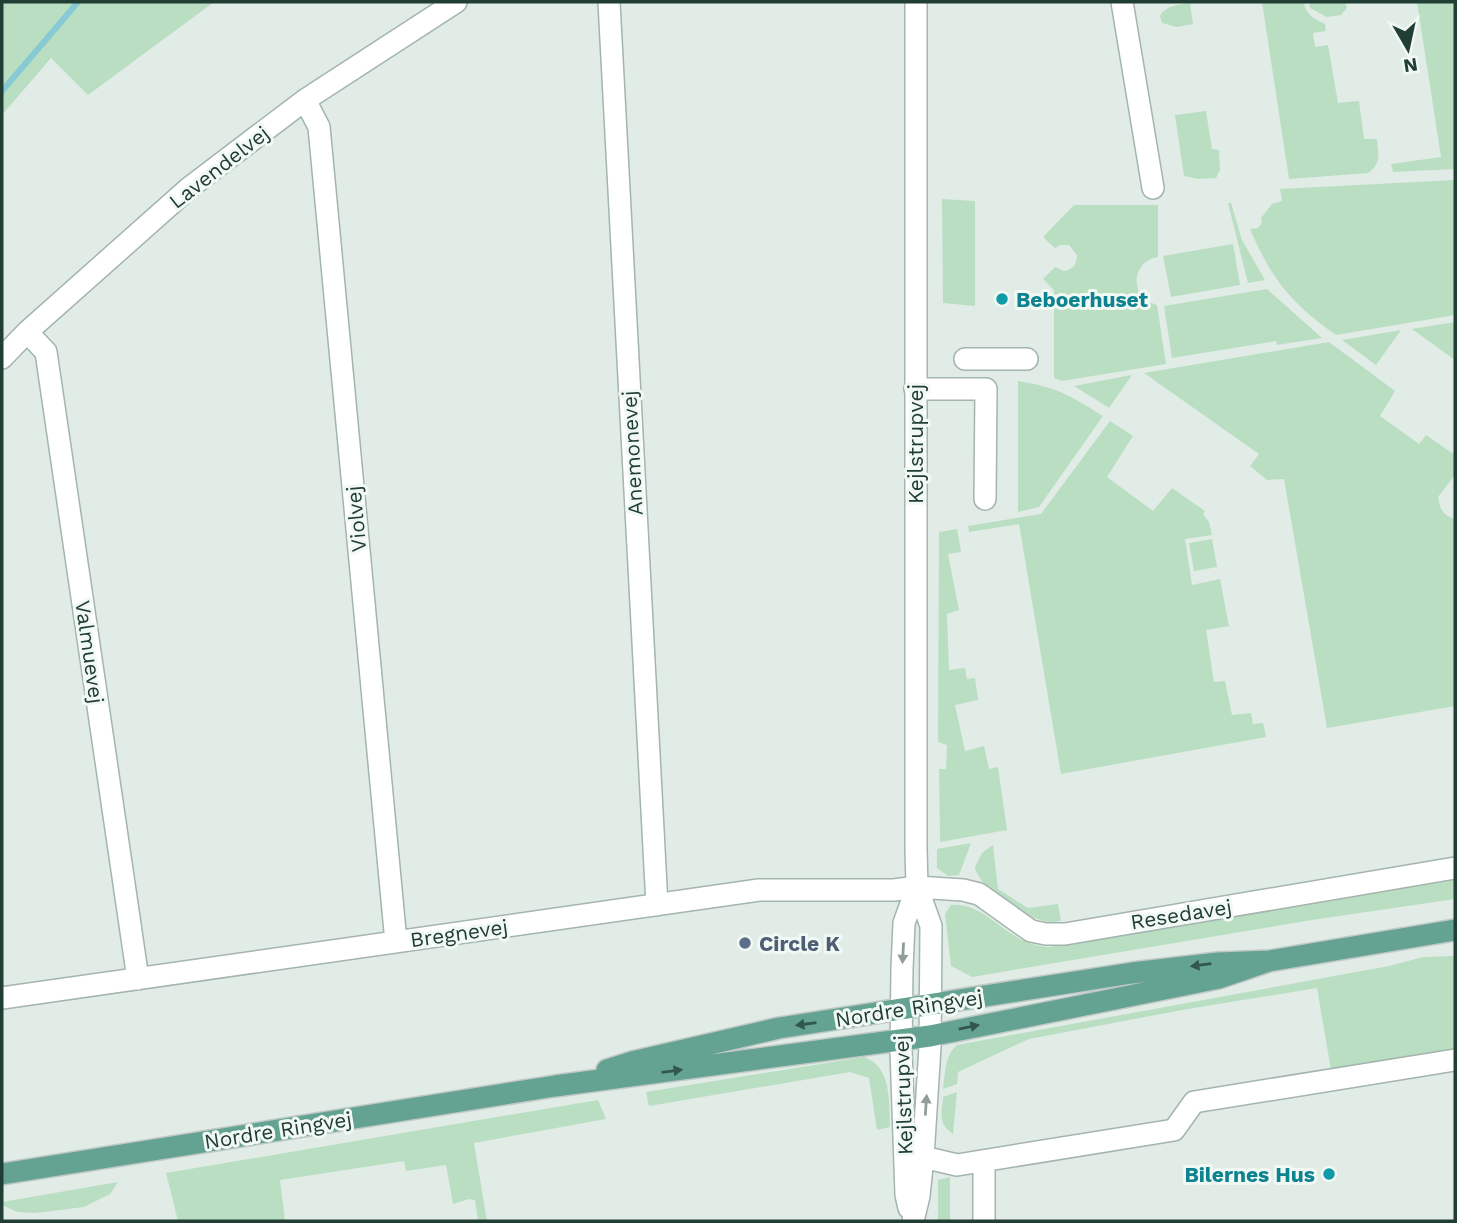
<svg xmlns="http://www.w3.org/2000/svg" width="1457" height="1223" font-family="'Work Sans',sans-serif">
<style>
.green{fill:#b9dec2}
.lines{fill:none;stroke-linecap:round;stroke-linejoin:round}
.stream{stroke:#87cad3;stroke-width:6}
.minor-casing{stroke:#a4b4ae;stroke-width:24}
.major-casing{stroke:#c1c9c6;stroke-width:24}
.minor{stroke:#fff;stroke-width:21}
.major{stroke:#64a391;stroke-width:21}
.oneway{fill:#909e9a}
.oneway2{fill:#32574c}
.culture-dot{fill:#0f9aa8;stroke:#f2f9f5;stroke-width:2.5}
.service-dot{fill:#5c6f8a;stroke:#f2f9f5;stroke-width:2.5}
.labels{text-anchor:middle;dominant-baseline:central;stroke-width:6;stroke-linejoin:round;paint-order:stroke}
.street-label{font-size:21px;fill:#213e35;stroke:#f2f9f5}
.culture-label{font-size:21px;font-weight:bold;fill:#0d838f;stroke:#f2f9f5;text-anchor:start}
.service-label{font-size:21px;font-weight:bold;fill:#4e5e75;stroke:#f2f9f5;text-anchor:start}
</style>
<rect width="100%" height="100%" fill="#e1ece7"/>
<path class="green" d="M2 2H214L88 95 51 58 2 115Z
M1262 2H1304C1305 14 1314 19 1325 24L1326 31 1313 33 1315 47 1328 45 1338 103 1359 101 1364 139H1377C1378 153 1382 164 1368 173L1289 179Z
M1309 2H1345L1347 8 1341 15 1327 17 1310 8Z
M1417 2H1455V169L1393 172 1391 164 1441 157Z
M1190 3 1193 24 1177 27 1162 23 1160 16C1166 5 1179 5 1190 3Z
M1206 111 1212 149 1219 150 1220 170 1216 178 1199 179 1184 176 1175 115Z
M1455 180V315L1336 335C1291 303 1272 280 1250 229L1258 228 1262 223 1261 218 1272 204 1282 201 1280 189Z
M942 199 975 201V306L943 303Z
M1228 203H1231L1242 240 1265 280 1248 283Z
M1074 205H1158V257C1130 262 1129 298 1157 305L1166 364 1062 381 1054 378V290L1043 279 1055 267 1064 271C1073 270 1077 264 1077 255L1069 245H1060L1055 248 1044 238V236Z
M1233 244 1240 285 1171 297 1163 256Z
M1267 289 1322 338 1277 345 1276 341 1172 358 1164 306Z
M1455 322V360L1412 329Z
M1401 330 1376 365 1342 340Z
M1329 342 1395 391 1380 416 1419 444 1426 435 1455 455V475L1438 497C1440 510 1443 515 1455 519V706L1327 728 1284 479 1267 480 1250 466 1259 454 1144 373Z
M1132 375 1109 408 1074 386Z
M1018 381C1057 387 1071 396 1103 416L1039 507 1018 512Z
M1110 421 1133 436 1107 477 1153 511 1172 488 1205 511 1203 514 1209 522 1212 535 1185 539 1192 585 1220 579 1229 626 1206 630 1214 682 1225 681 1232 715 1251 713 1253 724 1263 723 1266 737 1061 774 1019 524 969 532 968 526 1041 514Z
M957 529 961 552 948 554 959 610 947 614 949 670 965 668 967 679 975 678 978 700 955 705 965 751 984 746 989 769 998 767 1007 830 940 842 939 769H946L947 745 938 742 939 532Z
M1212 539 1217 567 1194 571 1189 543Z
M971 843 959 875 948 876 937 868V849Z
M993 845 998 889 1028 908 1058 904 1061 921C1057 921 1054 922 1050 922 1029 921 978 888 975 867L982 853Z
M1455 880V899L1312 920 972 977 951 966 945 914 951 905C989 902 1005 945 1049 947Z
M1455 956V1056L1332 1076 1317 988 1182 1010 1029 1039 958 1072 957 1084 943 1089C945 1074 945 1055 957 1045L1389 966 1423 957Z
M864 1057C892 1066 889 1104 890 1127L877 1130 869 1078 850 1072 649 1106 646 1092Z
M957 1092 953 1134C937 1122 942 1115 943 1097Z
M598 1100 606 1119 474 1143 487 1221H478L475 1200 469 1199 453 1204 446 1165 406 1171 404 1161 280 1180 285 1221H178L166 1173Z
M950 1177V1221H938V1180Z
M118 1182 110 1194 84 1207 35 1213 17 1212 2 1205V1202Z"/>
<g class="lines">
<path class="stream" d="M2 91 78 2"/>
<g class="minor-casing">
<path id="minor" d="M609 2 657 905
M1122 2 1153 188
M305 100 319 127 396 942
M27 332 46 352 138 979
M2 358 27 332 189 188 305 100 456 2
M965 359H1027
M915 389H986L985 499
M2 998 759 890H894L917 887 963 890 979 894 1031 931 1046 934H1065L1455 868
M923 1157 957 1165 1174 1130 1194 1102 1455 1060
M909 1208 906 1195 901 1050 902 969 904 923 917 887
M913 1221 919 1196 923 1157 930 1047 931 926 917 887 916 849V2
M984 1221V1162"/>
</g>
<g class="major-casing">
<path id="major" d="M607 1070 632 1062 779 1028 1132 973 1218 963 1269 961 1455 930
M2 1174 555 1086 930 1036 1219 978 1269 961"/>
</g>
<use href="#minor" class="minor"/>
<use href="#major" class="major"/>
</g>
<defs><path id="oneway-solid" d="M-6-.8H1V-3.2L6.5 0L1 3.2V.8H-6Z" transform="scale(1.75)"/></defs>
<g class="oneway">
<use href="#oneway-solid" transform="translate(903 953) rotate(93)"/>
<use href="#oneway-solid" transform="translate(926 1105) rotate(-86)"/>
</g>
<g class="oneway2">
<use href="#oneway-solid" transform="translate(1201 965) rotate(173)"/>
<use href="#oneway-solid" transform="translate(806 1024) rotate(172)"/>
<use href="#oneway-solid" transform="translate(969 1027) rotate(-12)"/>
<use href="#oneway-solid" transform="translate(672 1071) rotate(-7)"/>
</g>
<g class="culture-dot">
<circle cx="1002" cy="299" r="7"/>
<circle cx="1329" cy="1174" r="7"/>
</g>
<circle class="service-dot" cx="745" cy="943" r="7"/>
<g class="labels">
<g class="street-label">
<text transform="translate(219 167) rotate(-38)">Lavendelvej</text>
<text transform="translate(915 444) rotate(-90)">Kejlstrupvej</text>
<text transform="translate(632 453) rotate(-93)">Anemonevej</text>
<text transform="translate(356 519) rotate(-95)">Violvej</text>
<text transform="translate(90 652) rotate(82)">Valmuevej</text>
<text transform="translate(1181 914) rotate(-9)">Resedavej</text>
<text transform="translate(459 933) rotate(-8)">Bregnevej</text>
<text transform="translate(909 1008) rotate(-9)">Nordre Ringvej</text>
<text transform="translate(903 1095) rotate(-92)">Kejlstrupvej</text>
<text transform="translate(278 1130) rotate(-9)">Nordre Ringvej</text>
</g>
<g class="culture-label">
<text x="1016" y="299">Beboerhuset</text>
<text x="1315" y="1174" text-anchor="end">Bilernes Hus</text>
</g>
<g class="service-label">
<text x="759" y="943">Circle K</text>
</g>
</g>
<rect width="1457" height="1223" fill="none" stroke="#213e35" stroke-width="7"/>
<g transform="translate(1408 49) rotate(171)" stroke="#f2f9f5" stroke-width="5" paint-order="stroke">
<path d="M0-5L12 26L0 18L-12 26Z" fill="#213e35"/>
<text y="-10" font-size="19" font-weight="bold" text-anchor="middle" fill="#213e35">N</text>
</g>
</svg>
